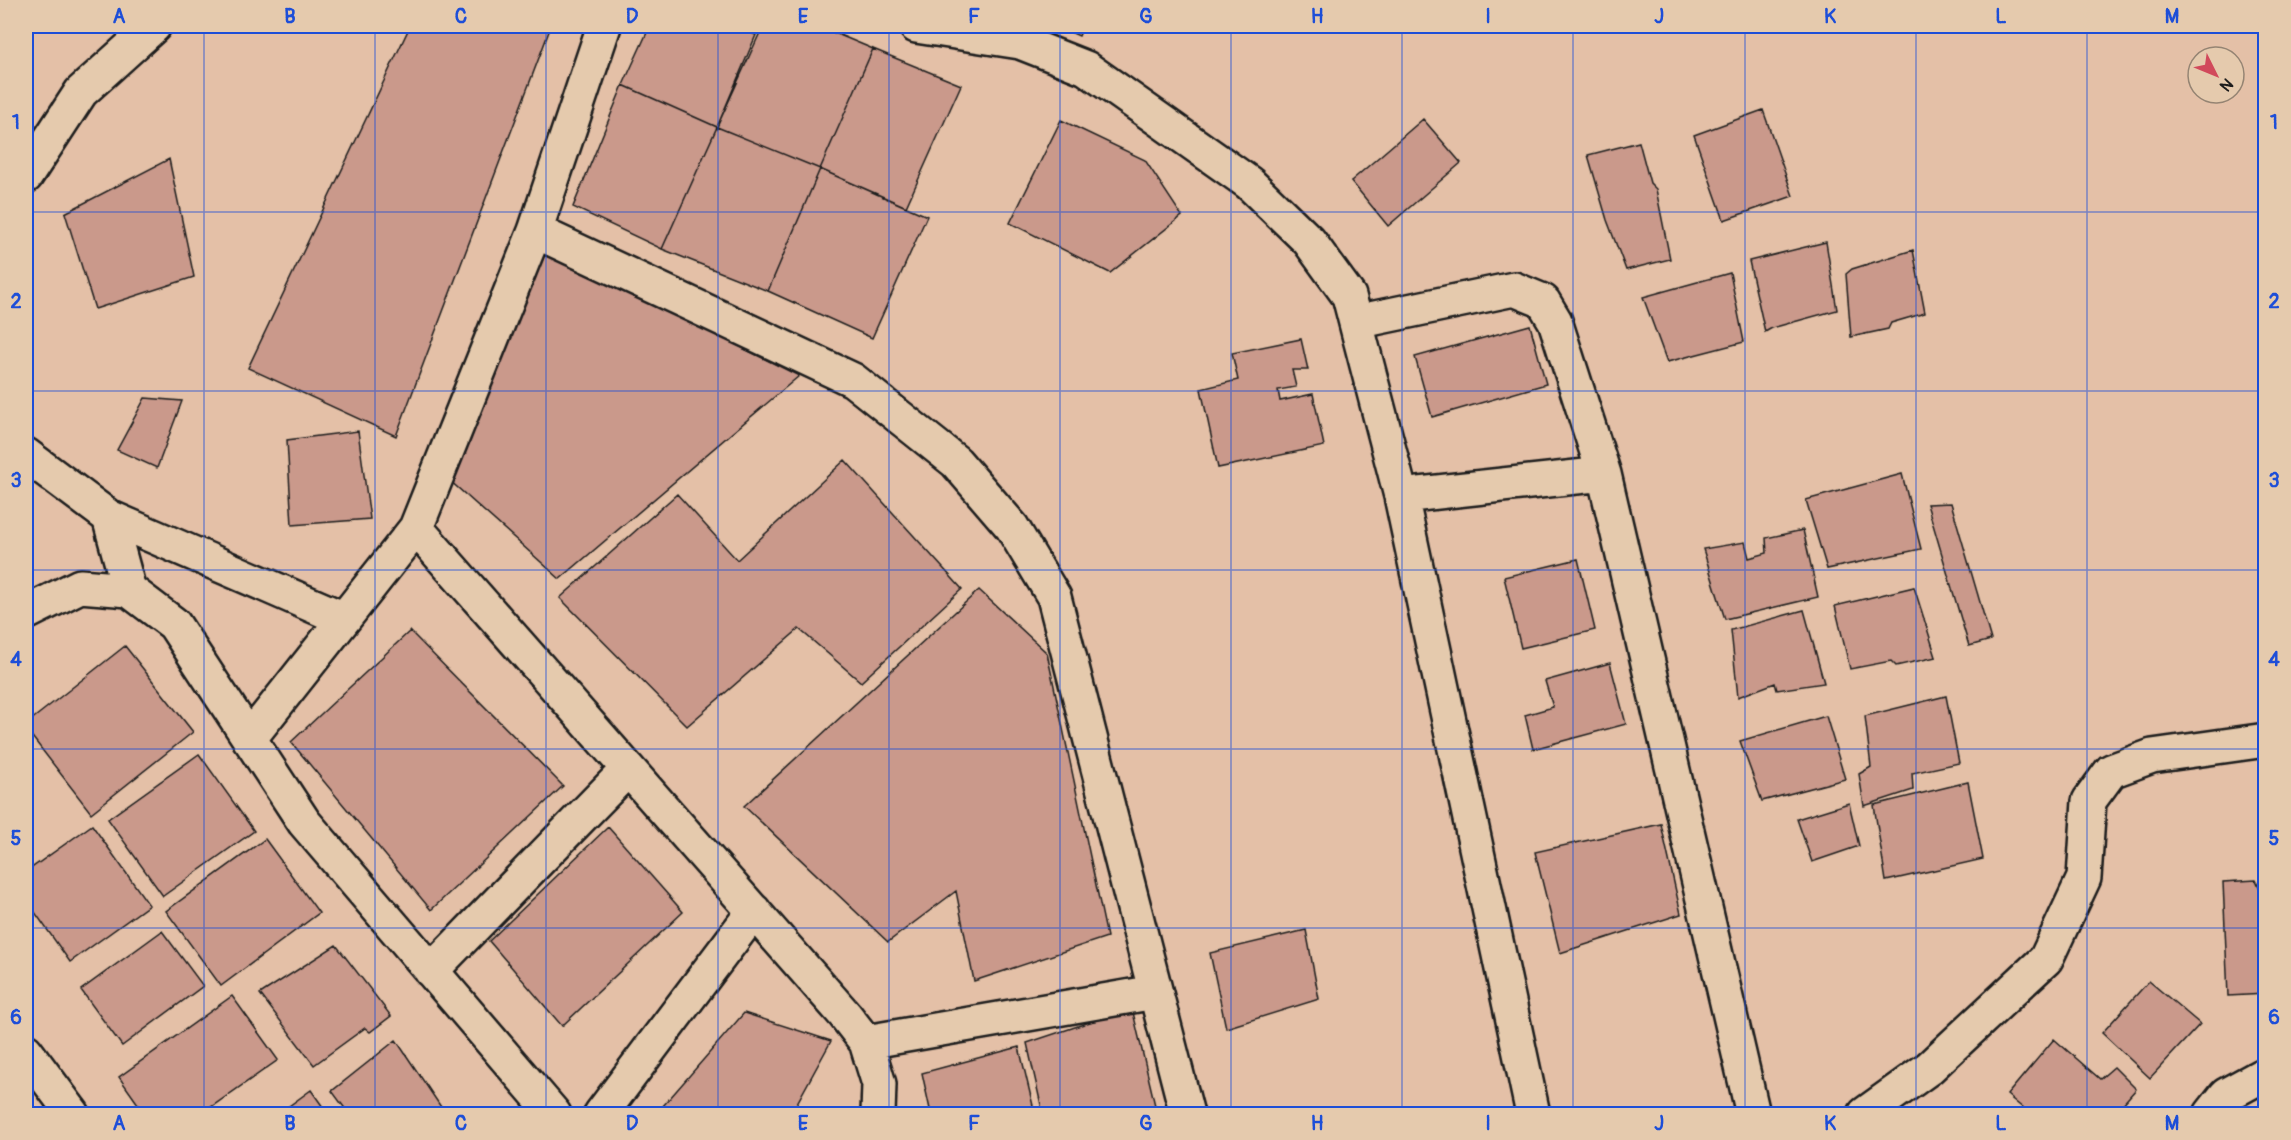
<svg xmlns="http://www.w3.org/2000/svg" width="2291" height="1140" font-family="Pangolin,sans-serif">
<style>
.building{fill:#ca998b;stroke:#1c1c1c;stroke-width:1.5}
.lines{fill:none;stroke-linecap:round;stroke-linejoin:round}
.minor-casing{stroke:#1c1c1c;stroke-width:38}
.minor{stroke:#e5caad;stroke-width:33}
.grid{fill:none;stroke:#1d4ed8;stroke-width:1.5;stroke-opacity:0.55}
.neatline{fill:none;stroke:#1d4ed8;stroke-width:2}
.grid-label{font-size:20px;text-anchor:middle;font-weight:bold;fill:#1d4ed8}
</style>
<rect width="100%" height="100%" fill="#e4c0a7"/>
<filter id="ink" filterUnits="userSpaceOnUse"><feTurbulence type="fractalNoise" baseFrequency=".0167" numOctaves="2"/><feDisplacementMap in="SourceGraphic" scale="12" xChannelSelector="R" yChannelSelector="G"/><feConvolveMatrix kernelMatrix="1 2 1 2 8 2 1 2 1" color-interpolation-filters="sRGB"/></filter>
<g filter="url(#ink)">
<path class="building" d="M410 26H551L396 436 248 368Z
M650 26H736L735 27 756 35 717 127 623 85Z
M763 26H818L873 49 820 169 717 127Z
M1057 26H1083L1079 36Z
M873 49 961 85 906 207 820 169Z
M623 85 717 127 662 249 573 207Z
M1763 110 1793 196 1724 220 1694 135Z
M1423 119 1461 163 1388 226 1351 181Z
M1061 120 1145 160 1182 216 1110 273 1010 223Z
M717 127 820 169 768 291 662 249Z
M1639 142 1650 183 1656 189 1670 259 1626 270 1607 220 1588 155Z
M169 159 194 277 95 309 65 213Z
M820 169 927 216 872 338 768 291Z
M1826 242 1837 310 1772 328 1765 332 1749 261Z
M544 249 799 376 560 579 448 479Z
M1913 250 1925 313 1891 323 1888 329 1851 337 1846 274 1852 269Z
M1730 273 1744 342 1667 362 1643 297Z
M1530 325 1546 384 1432 417 1415 357Z
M1301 339 1308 370H1292L1296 387 1278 390 1280 401 1313 394 1324 446 1218 468 1201 389 1238 380 1232 353Z
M145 398 182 401 157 468 117 450Z
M358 431 370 519 292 525 287 440Z
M845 460 962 589 861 682 799 629 687 726 560 598 677 494 737 560Z
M1902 474 1921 549 1827 569 1806 500Z
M1951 503 1991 640 1969 646 1927 504Z
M1803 530 1818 597 1725 619 1703 549 1745 542 1749 558 1767 553 1766 538Z
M1578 559 1595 630 1521 648 1504 577Z
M1914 587 1936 657 1896 666 1891 661 1850 669 1835 606Z
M979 590 1047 653 1107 937 974 981 956 891 888 942 744 806Z
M1804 610 1824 683 1777 690 1775 683 1738 697 1731 630Z
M410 631 563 786 431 910 291 742Z
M125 646 193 732 91 813 26 729V724Z
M1610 663 1626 724 1533 749 1525 715 1553 707 1545 681Z
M1946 696 1959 763 1912 773 1913 790 1864 806 1859 774 1871 767 1865 716Z
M1826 716 1845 779 1762 801 1740 741Z
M199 754 254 831 163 896 108 819Z
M1968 782 1983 859 1886 881 1874 805Z
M1849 803 1859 846 1812 862 1797 819Z
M1661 824 1681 914 1560 953 1535 852Z
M92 825 149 905 70 962 32 908 26 913V872Z
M608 827 683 912 562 1026 489 941Z
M265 839 319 913 221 986 166 911Z
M2256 880 2262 893H2266V994L2228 996 2223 882Z
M1306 930 1319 999 1226 1028 1210 953Z
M162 931 203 986 122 1046 81 990Z
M336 945 391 1016 370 1032 365 1028 314 1065 260 994Z
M2149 981 2200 1024 2150 1078 2102 1033Z
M232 996 278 1060 207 1110 210 1114H145L119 1077Z
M1132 1008 1157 1114H1043L1027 1043Z
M744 1013 831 1041 791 1114H656Z
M2054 1039 2100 1079 2114 1067 2136 1089 2114 1114H2030L2007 1095Z
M396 1040 443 1110 437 1114H349L332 1091Z
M1019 1047 1035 1114H931L922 1073Z
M311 1090 328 1114H278Z"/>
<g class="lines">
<g class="minor-casing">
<path id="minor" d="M916 26 1020 42 1086 68 1249 183 1309 241 1349 296 1401 496 1533 1114
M26 176 81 92 154 26
M535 231 853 380 956 462 1012 527 1054 597 1187 1114
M1356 322 1514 289 1543 301 1555 321 1604 474 1753 1114
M26 455 109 517 344 619
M1401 496 1604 474
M109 517 129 590
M416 528 845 1015 866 1042 879 1084 878 1114
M26 613 80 586 129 590 174 624 304 822 554 1114
M249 739 416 528 535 231 604 26
M431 971 628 769
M866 1042 1155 992
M26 1051 73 1114
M601 1114 754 911
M1865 1114 1929 1068 2046 959 2084 878 2089 801 2111 771 2152 756 2266 740
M2211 1114 2226 1095 2261 1076 2266 1075"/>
</g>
<use href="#minor" class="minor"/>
</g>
</g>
<path class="grid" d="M204 26V1114M375 26V1114M546 26V1114M718 26V1114M889 26V1114M1060 26V1114M1231 26V1114M1402 26V1114M1573 26V1114M1745 26V1114M1916 26V1114M2087 26V1114M26 212H2266M26 391H2266M26 570H2266M26 749H2266M26 928H2266"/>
<rect width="2291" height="1140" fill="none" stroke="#e5caad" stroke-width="66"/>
<g transform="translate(2216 75) rotate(133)"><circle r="28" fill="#e5caad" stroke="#958473" stroke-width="1.5"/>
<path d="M0-4.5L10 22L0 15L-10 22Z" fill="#d1495b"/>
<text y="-9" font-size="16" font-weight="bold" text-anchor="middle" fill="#1c1c1c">N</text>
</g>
<rect x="33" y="33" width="2225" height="1074" class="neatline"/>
<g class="grid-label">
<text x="119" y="23">A</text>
<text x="290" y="23">B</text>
<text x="461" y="23">C</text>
<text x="632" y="23">D</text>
<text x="803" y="23">E</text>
<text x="974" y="23">F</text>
<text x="1146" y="23">G</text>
<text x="1317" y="23">H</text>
<text x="1488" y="23">I</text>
<text x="1659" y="23">J</text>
<text x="1830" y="23">K</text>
<text x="2001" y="23">L</text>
<text x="2172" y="23">M</text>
<text x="16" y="129">1</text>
<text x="2274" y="129">1</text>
<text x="16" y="308">2</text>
<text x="2274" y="308">2</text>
<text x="16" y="487">3</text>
<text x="2274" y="487">3</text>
<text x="16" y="666">4</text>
<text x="2274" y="666">4</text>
<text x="16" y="845">5</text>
<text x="2274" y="845">5</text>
<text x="16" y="1024">6</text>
<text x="2274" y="1024">6</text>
<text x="119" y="1130">A</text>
<text x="290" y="1130">B</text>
<text x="461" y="1130">C</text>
<text x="632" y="1130">D</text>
<text x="803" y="1130">E</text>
<text x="974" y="1130">F</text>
<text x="1146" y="1130">G</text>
<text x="1317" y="1130">H</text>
<text x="1488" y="1130">I</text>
<text x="1659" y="1130">J</text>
<text x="1830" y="1130">K</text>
<text x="2001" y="1130">L</text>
<text x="2172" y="1130">M</text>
</g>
</svg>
